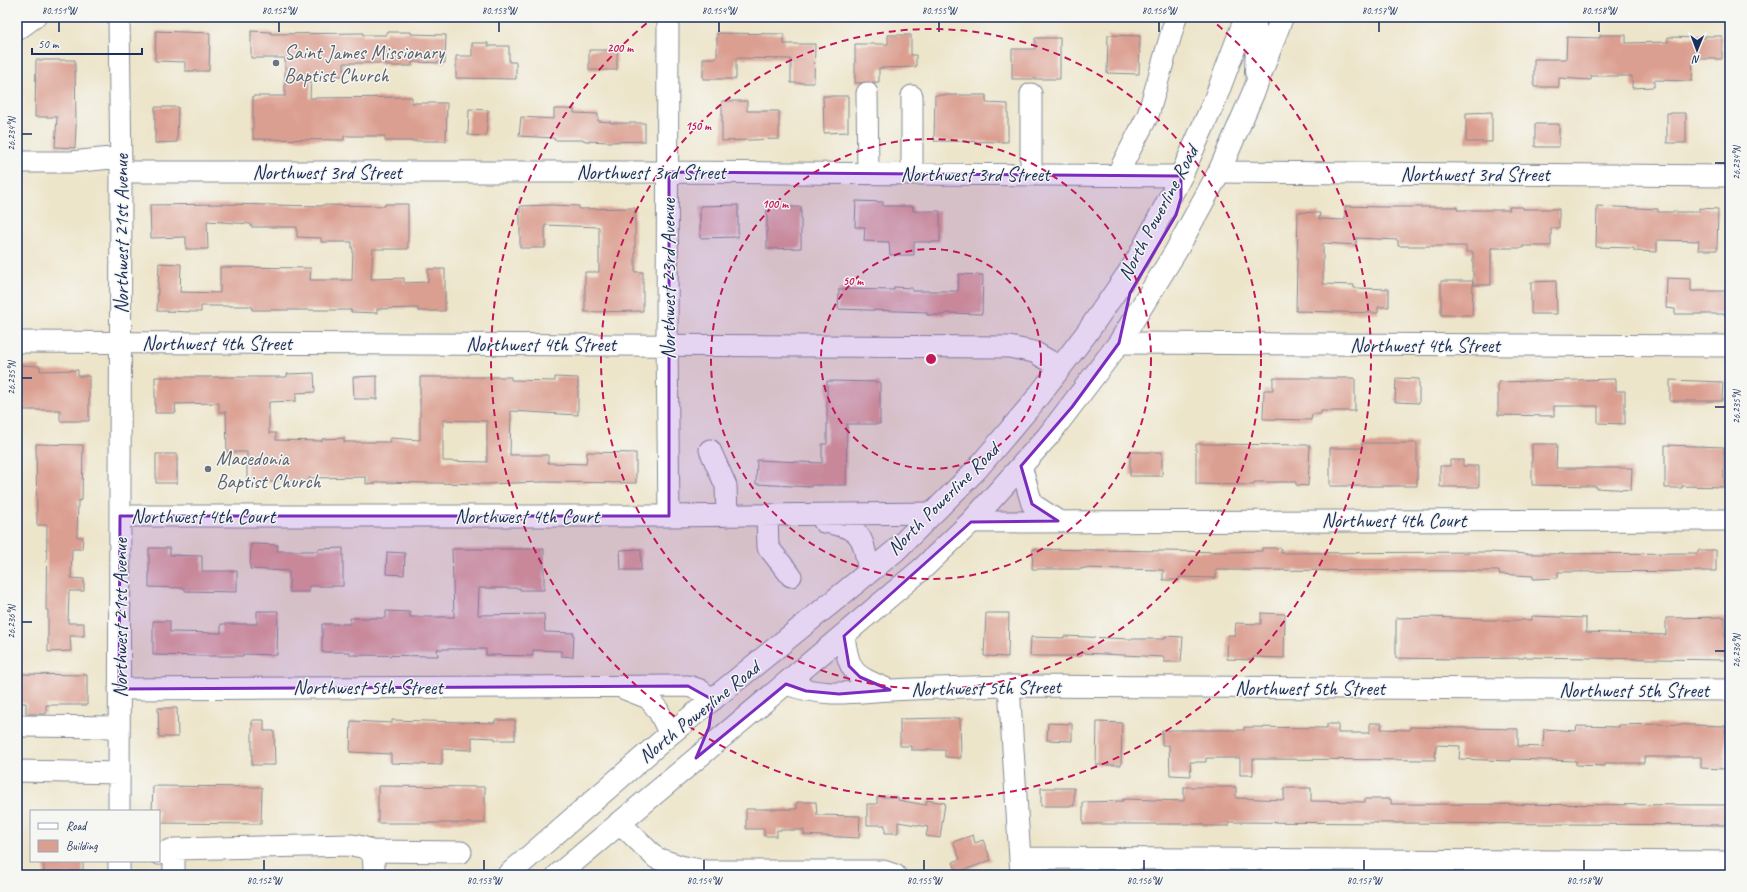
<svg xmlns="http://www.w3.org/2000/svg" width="1747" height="892" font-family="Caveat,sans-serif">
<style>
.building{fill:#db9f91;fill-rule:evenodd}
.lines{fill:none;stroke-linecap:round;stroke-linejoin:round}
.minor-casing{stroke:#848a94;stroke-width:23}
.major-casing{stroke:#848a94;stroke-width:24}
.minor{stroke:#fff;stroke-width:21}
.major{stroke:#fff;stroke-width:22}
.marked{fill:#7b2cbf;fill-opacity:0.2;stroke:#7b2cbf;stroke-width:3;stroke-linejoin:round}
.ticks{fill:none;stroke:#1b2f5e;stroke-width:1.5}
.ring{fill:none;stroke:#c2185b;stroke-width:2;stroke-dasharray:7 5}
.worship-dot{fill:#6b7280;stroke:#f6f6f2;stroke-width:1.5}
.labels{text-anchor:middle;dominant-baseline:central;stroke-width:3;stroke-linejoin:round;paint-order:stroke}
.worship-label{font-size:20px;fill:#5b616d;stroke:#f6f6f2;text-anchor:start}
.street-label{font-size:20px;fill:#1b2f5e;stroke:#f6f6f2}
.centre{fill:#c2185b;stroke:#f6f6f2;stroke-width:2}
.ring-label{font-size:12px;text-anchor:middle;font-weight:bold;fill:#c2185b;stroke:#f6f6f2;stroke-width:3;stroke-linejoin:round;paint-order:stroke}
.neatline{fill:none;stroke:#1b2f5e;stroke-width:1.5}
.ticks-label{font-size:10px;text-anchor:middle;fill:#1b2f5e}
</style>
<rect width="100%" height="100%" fill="#f6f6f2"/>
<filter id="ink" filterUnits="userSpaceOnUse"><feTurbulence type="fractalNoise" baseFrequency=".025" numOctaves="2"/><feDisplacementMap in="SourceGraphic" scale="8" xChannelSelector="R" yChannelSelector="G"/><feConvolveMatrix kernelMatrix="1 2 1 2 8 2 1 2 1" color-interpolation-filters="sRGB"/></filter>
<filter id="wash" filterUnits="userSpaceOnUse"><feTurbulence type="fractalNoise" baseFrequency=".012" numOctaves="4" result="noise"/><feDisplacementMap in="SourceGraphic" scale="16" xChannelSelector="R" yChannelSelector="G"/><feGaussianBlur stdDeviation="0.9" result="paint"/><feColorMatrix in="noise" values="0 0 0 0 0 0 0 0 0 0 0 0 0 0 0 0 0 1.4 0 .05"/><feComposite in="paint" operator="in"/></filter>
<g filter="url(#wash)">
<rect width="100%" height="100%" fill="#ede5ca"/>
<g id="blocks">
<path class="building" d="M156 31 210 33 209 71H185V62L155 61Z
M251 31 271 32V34L363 33V35H386V32H411V34L446 35 445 63 412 62V66H386V63H344V76L311 75 310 98 412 97V103H447L446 141H385V136H344V140L253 139V96H285V58H251Z
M717 33 784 34V44H815L814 83H791V59L736 58V79H703V58H717Z
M888 35H911V55H916V67L879 68V82L855 83V44H888Z
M1108 35 1140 36 1139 74 1107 73Z
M1600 35H1626V43L1668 42V37L1705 38V36H1722V59H1693L1692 81 1654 80V87L1632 88V76H1591V80L1559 78V87H1534V59H1566L1567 37 1600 38Z
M1035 38H1060V79H1012V49H1035Z
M472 43H488V46H509V62H516V79L456 78V56H472Z
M589 50H617V70H589Z
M36 60H75L76 126 75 148 55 147 57 117H35Z
M935 95H986V103L1008 104V142L934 141Z
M823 96H848V132L824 133Z
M722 101H747V111H779V139L722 141Z
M155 107H178L177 142 155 143Z
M469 109 488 110 486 136 468 135Z
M554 109H574V113L598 114V121L611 122V123H645V141L610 142 585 141V140H554V138L519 136 521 117 554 119Z
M1492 112V142H1466V113Z
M1667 113H1686V143H1667Z
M1535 124H1559V147H1535Z
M856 201 883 202V206H913V211H940V242H914V255H890L889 242 864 241 865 227H855Z
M219 204 322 206V205L385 206V204H408V249H373L371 279 404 278V283L428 282V269H445V311H418V308L377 309V313L351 312V310H252V306H201V312L157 311 159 263 181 264 180 292 220 293V267L311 268 310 280H352L353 249H352V242H321V238L297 237V227H251V224L207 221 208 249H186V237L151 238 150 205Z
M551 205 579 206V209L635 208V272H643V311L585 312V272H599V227L545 225V248H520V206Z
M738 205V237L700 238V206Z
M1345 206 1379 207H1457V210H1510L1509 207H1523V209H1559V228H1551V246H1523V248H1491V285H1473V252H1466V246H1398V240L1356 238V245L1323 243V284L1354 285V288L1389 289V307H1378V313L1296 311 1298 212 1320 213 1319 219 1345 220Z
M1597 206 1658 209V212H1699V208L1718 209 1717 250H1698L1699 241 1657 240V252L1634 251V248L1596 247Z
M767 207H801V248L767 249Z
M959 274 983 275 982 314 945 313V315H927V312L838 309 839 289 894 290V287L912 288V291H958Z
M1667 278 1691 279V291H1730V314H1675V309L1666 308Z
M1441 281H1473L1472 315H1441Z
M1556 281 1557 314H1531V282Z
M20 365 40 366V371L78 370V376H89V421H60V410H19Z
M314 373 315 392 296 393V401L269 402V433H276V440L322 441V439L344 438V442H390V438L420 440V377H511V380L555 381V377L578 378V415L511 411 510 455H548V463L586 464 587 452 636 453V483L543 482 487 484 377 482V483L366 484V477L309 478V481L276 480V482H247V452H227L226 412H219V403L175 404 176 413H155V377H287V374ZM443 420 487 421V462L443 461Z
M377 376V399H354L353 377Z
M1273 378H1355V411H1321V414H1312L1311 420 1263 419 1264 390H1273Z
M1396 378 1419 379V403L1395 402Z
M1616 379V391H1625V424L1598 423V406H1554V416L1498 415V382Z
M1670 380 1723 382 1722 401H1670Z
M827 381 880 382V424H847L846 485H812L811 487 756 484 757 460 822 463V444H827Z
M1362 443H1417V486H1330V448H1362Z
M36 444 83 445 82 500 78 501 77 537H83L82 549H72L71 578 84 579V591H69L68 623H84V636H70L71 651 48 652V610H46L47 525H37Z
M1196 444 1310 445 1308 486 1296 485V482H1254V485L1196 484Z
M1532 444H1557L1556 468H1632L1631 490 1596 488V486L1532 485Z
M1665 445 1724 447V487L1682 486V488H1665Z
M1130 452H1162V476H1130Z
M156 454H177V483H156Z
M1450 460H1463V466H1479V487H1440V466H1450Z
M251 544 278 545 277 551H318V549L343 548V586H309V592H289V571L250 569Z
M149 548H170V555L202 556V571H237V592L185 591V588L149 587Z
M1262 548H1281V553L1489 552 1532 554 1698 553V550H1716V571L1558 572V578L1533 579V576L1499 574V571L1216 570V578L1179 577V580H1163V570L1083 568V569H1032L1033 549 1231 552 1262 551Z
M452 549H544V590H520V588H479L478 615 544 614 545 632 574 633 573 657 561 656V651L533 650V656L486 655V649H437L438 656 350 655V652H322V624H350V618H386V611L410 612V617H454Z
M641 549V570H621L620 550Z
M387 552 405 553 404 575 386 574Z
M257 611H278L277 655 243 654V656H201L153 655V621H170V632L221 633V624H257Z
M986 613H1009L1008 657 984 656Z
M1261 613 1285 614 1284 658 1253 657V660L1227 659 1228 635H1235L1236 623 1261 624Z
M1532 616 1586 618V632L1666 635V618L1725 617V660L1524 657V658L1455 659 1396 658V618L1430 617 1483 619V620H1532Z
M1064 636 1131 639H1165V636L1183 637 1181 662H1164V657L1082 653V656H1030L1031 637 1064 638Z
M21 674 87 675V705H46V714H26V703H21Z
M158 708H177L178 737H159Z
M945 718H960L961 758 945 757V750H911V746H900V719Z
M252 720H264V731H274L275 765H252Z
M392 720 495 723V720H515V740H495V738L472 737V750L442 749V765L391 763V754L350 752 351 721 392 723Z
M1097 722 1122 723 1121 765H1096Z
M1048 723 1072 724V741L1047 740Z
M1370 723H1382L1381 729 1410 730V727L1518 729V746L1543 747 1544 729 1576 731 1577 726 1619 727V725L1658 724 1726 726 1725 769 1701 768V757H1644V763H1605V766L1576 765V761L1511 759V761L1459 759 1460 746 1436 745 1435 760 1253 759V775H1240V758H1206V762H1190L1191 776 1170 775 1169 745H1162V730H1244V727L1327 728V724H1338V733H1370Z
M153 786 262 787 261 824 159 823V811H152Z
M378 786 485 787V823H378Z
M1184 787H1236V798L1284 800V788H1311V801L1365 802V799H1391V804L1730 805V825L1229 822V826H1203V824H1083V802L1123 801V799L1184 801Z
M1041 788H1074V806H1041Z
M877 797H898V800L926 805 927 800 945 803 940 838 926 836 928 827 898 822V833H885V825H867V804H877Z
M797 802H816L817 815 860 816 859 838 804 835V830H777V836H764V829H746V809H797Z
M973 835 975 843 983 840 991 860 957 873 953 862 960 859 953 842Z
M44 861H83V875H44Z"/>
</g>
</g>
<g filter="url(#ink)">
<use href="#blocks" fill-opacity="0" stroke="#848a94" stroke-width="1"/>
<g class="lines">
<g class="minor-casing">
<path id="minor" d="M668 17 667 344 669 516
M17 30 35 17
M867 93 868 174
M1031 94V175
M912 96V174
M17 162H71L121 157
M121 172H669L1181 176
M1219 172 1730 176
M1117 175 1148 115 1176 17
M17 342 1009 347 1034 352 1060 367
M1119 343 1730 346
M710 450 726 486 727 516
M1021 466 1032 504 1058 521
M767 515 768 547 791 576
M120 516H669L933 513
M824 522C863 529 862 534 869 572
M971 522 1730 520
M844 636C849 673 853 675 887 689
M786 684C826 698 850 692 891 690 930 688 970 687 1009 686L1730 690
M1009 686 1021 875
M119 689 688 686 700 690 713 700
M625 689 648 698 658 710 670 734
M21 726 119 727
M17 771 119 773
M119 811 121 172 119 17
M619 822 656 858 680 866 706 871H883L895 875
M371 851 461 852
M159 854 174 849 351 845C374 848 374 853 374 875
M1020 858 1730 862
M119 875V861
M174 875V849"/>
</g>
<g class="major-casing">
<path id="major" d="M1254 17 1257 44 1256 72
M508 875 670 734 895 551 976 470 1033 403 1086 334 1136 262 1181 176 1214 102 1246 17
M558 875 923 568 971 522 1048 436 1119 343 1176 251 1219 172 1254 91 1282 17"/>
</g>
<use href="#minor" class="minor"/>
<use href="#major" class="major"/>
</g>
</g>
<path class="marked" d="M669 172 1181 176V198L1176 215 1130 293 1119 343 1072 407 1021 466 1032 504 1058 521 971 522 844 636 849 666 860 677 890 690 839 694 806 691 786 684 696 758 709 727 713 700 688 686 119 689 120 516H669Z"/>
<path class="ticks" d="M59 32V22M279 32V22M499 32V22M719 32V22M939 32V22M1159 32V22M1379 32V22M1599 32V22M22 134H32M1715 163H1725M22 378H32M1715 407H1725M22 622H32M1715 651H1725M264 870V860M484 870V860M704 870V860M924 870V860M1144 870V860M1364 870V860M1584 870V860"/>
<g class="ring">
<circle cx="931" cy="359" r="110"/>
<circle cx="931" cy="359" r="220"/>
<circle cx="931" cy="359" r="330"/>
<path d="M1208 17A440 440 0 1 1 654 17"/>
</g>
<g class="worship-dot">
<circle cx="276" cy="63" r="4"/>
<circle cx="208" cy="469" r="4"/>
</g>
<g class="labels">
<g class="worship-label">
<text x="284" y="52">Saint James Missionary<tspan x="284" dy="23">Baptist Church</tspan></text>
<text x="216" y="458">Macedonia<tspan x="216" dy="23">Baptist Church</tspan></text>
</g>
<g class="street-label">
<text x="327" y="172">Northwest 3rd Street</text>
<text x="651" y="172">Northwest 3rd Street</text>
<text x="975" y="174">Northwest 3rd Street</text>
<text x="1475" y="174">Northwest 3rd Street</text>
<text transform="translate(1158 213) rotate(-62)">North Powerline Road</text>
<text transform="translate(121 234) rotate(-90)">Northwest 21st Avenue</text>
<text transform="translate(668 279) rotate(-90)">Northwest 23rd Avenue</text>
<text x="217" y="343">Northwest 4th Street</text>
<text x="541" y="344">Northwest 4th Street</text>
<text x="1425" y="345">Northwest 4th Street</text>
<text transform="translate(943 499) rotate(-45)">North Powerline Road</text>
<text x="203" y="516">Northwest 4th Court</text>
<text x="527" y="516">Northwest 4th Court</text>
<text x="1394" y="520">Northwest 4th Court</text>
<text transform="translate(120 618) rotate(-90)">Northwest 21st Avenue</text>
<text x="368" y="687">Northwest 5th Street</text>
<text transform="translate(986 688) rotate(-1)">Northwest 5th Street</text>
<text x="1310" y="688">Northwest 5th Street</text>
<text x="1634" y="690">Northwest 5th Street</text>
<text transform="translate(699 712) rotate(-39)">North Powerline Road</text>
</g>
</g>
<circle cx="931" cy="359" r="6" class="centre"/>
<g class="ring-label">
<text x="620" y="52">200 m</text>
<text x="698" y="130">150 m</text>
<text x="775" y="208">100 m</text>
<text x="853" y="285">50 m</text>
</g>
<rect width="1747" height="892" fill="none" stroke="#f6f6f2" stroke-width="44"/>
<rect x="30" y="810" width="130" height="52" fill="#f6f6f2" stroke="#9ea6b7"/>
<rect x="38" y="823" width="20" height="6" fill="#ffffff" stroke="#9ea6b7"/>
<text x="66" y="830" font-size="12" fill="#1b2f5e">Road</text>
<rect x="38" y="840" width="20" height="12" fill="#db9f91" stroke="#9ea6b7"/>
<text x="66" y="850" font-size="12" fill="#1b2f5e">Building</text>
<g transform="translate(1697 50) rotate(181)" stroke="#f6f6f2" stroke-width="3" paint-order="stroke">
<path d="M0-3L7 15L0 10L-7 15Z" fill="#1b2f5e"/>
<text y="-6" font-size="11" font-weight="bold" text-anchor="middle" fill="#1b2f5e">N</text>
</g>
<path d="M32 48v6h110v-6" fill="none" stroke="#1b2f5e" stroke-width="2"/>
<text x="38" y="48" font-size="12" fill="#1b2f5e" stroke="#f6f6f2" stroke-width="3" paint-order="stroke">50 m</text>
<rect x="22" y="22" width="1703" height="848" class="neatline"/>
<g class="ticks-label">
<text x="59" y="14">80.151°W</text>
<text x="279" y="14">80.152°W</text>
<text x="499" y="14">80.153°W</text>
<text x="719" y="14">80.154°W</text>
<text x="939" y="14">80.155°W</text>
<text x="1159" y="14">80.156°W</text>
<text x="1379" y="14">80.157°W</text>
<text x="1599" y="14">80.158°W</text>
<text transform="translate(11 134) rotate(-90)" y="4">26.234°N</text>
<text transform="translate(1736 163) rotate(-90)" y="4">26.234°N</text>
<text transform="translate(11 378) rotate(-90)" y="4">26.235°N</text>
<text transform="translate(1736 407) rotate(-90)" y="4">26.235°N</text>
<text transform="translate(11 622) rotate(-90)" y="4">26.236°N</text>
<text transform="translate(1736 651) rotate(-90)" y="4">26.236°N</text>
<text x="264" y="884">80.152°W</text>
<text x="484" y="884">80.153°W</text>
<text x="704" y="884">80.154°W</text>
<text x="924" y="884">80.155°W</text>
<text x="1144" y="884">80.156°W</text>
<text x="1364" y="884">80.157°W</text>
<text x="1584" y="884">80.158°W</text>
</g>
</svg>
